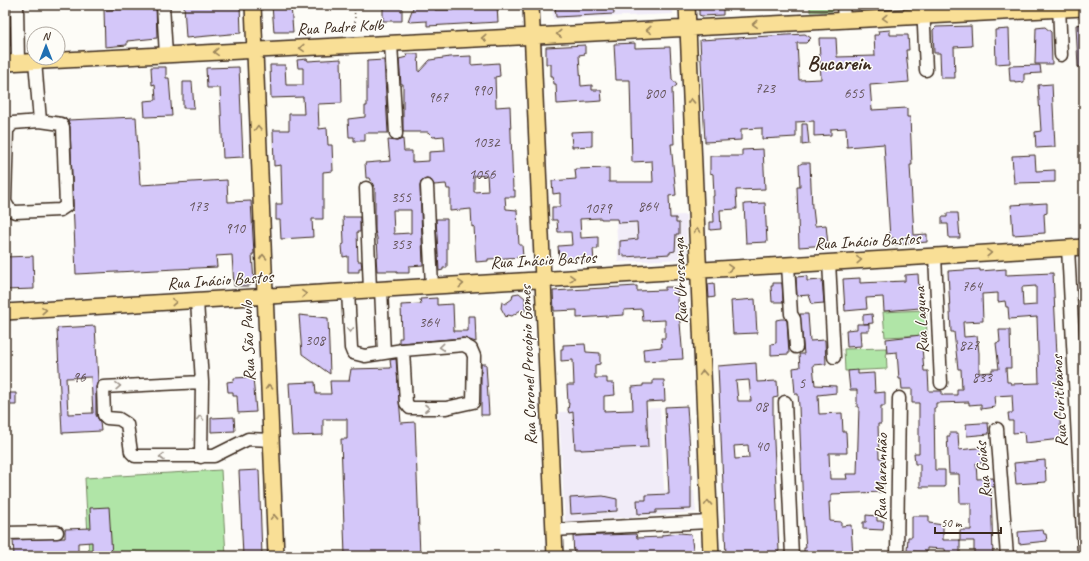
<svg xmlns="http://www.w3.org/2000/svg" width="1089" height="561" font-family="Caveat,sans-serif">
<style>
.built{fill:#f1ecf8}
.green{fill:#b0e5a7;stroke:#768862}
.building{fill:#d4c7f9;stroke:#3b2a1e;fill-rule:evenodd}
.lines{fill:none;stroke-linecap:round;stroke-linejoin:round}
.minor-casing{stroke:#3b2a1e;stroke-width:15}
.major-casing{stroke:#3b2a1e;stroke-width:18}
.path{stroke:#3b2a1e;stroke-width:1.5;stroke-dasharray:1 3;stroke-linecap:butt}
.minor{stroke:#fdfcf7;stroke-width:12}
.major{stroke:#f9df96;stroke-width:15}
.oneway{stroke:#9a845a}
.oneway2{stroke:#9c938a}
.labels{text-anchor:middle;dominant-baseline:central;stroke-width:3;stroke-linejoin:round;paint-order:stroke}
.number-label{font-size:15px;fill:#615155}
.street-label{font-size:17px;fill:#3b2a1e;stroke:#fdfcf7}
.district-label{font-size:21px;font-weight:bold;fill:#3b2a1e;stroke:#fdfcf7}
</style>
<rect width="100%" height="100%" fill="#fdfcf7"/>
<filter id="ink" filterUnits="userSpaceOnUse"><feTurbulence type="fractalNoise" baseFrequency=".025" numOctaves="2"/><feDisplacementMap in="SourceGraphic" scale="8" xChannelSelector="R" yChannelSelector="G"/><feConvolveMatrix kernelMatrix="1 2 1 2 8 2 1 2 1" color-interpolation-filters="sRGB"/></filter>
<g filter="url(#ink)">
<path class="built" d="M552 5H673V14L553 19Z
M686 215 687 255 682 259 618 262 616 218Z
M660 408 664 490 694 491 696 512 565 522 559 412Z"/>
<path class="green" d="M810 5H833V11L810 12Z
M926 310 927 335 885 337 883 312Z
M886 348 887 369 845 371 844 349Z
M221 470 226 556H89L85 478Z"/>
<path class="building" d="M128 5H156L157 38 127 41V45L105 47 104 10 128 9Z
M184 5H240L241 33 186 38Z
M272 5H291L293 32H274Z
M383 5H402V21H383Z
M414 5H435V10H453V8L462 7V5H497L498 22 427 26V21L410 22 408 21Z
M555 5H613L614 14 556 17Z
M699 5H723V15L702 16 699 15Z
M1083 24 1084 67H1078L1076 25Z
M971 26 972 46 954 47 955 78H941L940 53H934L933 30 936 27Z
M5 27H10V46H5Z
M1045 27 1051 32 1052 64H1035L1036 28Z
M1009 29 1010 63 996 64 995 30Z
M890 30V35H908L909 50H906L909 82 870 85 872 110 907 108V117H910L912 165H910L914 235 927 234V242L895 245 894 238H890L884 144 847 147 846 128 831 129V135L814 136V121L796 122V137L762 139V128L741 129V140L705 142 700 40 805 34 811 38 806 43H797L799 80 821 79 819 38H836L837 57 875 56 874 35H879L878 31Z
M635 43V48L670 47 672 79 677 85 672 89 674 144H671L676 195 669 196 670 218H676V223H679V234H676L675 251 670 252V254L624 257V254L620 255V241L638 239 637 222 618 223 617 219H601V218L580 219 581 238 598 237V249H593L594 262H582V258L559 259 558 246 572 245 571 232H558L557 220H552V207H560V193L553 194 552 181 576 179 575 169 609 168V182H653L652 161 632 162 630 80H616L614 44Z
M585 45V54L579 55 581 86 592 85V90H601L602 101 557 104 556 84H554L553 76H551V64H546V47Z
M406 54H418L419 72 430 60 450 57 471 56V65L499 63 500 76 495 77 496 107 510 106 513 190H515V197H505L506 209 517 210 519 245H522L523 257 488 259V261L476 262 474 226 472 227 471 209 450 211V189H447L446 184 434 185 431 180 426 179 421 182 420 186 423 265 409 266V273H397V271H377L376 257H378L377 238 375 231V189L370 178H366L365 163 390 161 388 140 397 141 403 139 404 151H412V162L429 161V152L445 151 444 136 433 137 428 132H403V84H401L399 59 407 57ZM487 175 488 191 474 192V176ZM393 210H411V233L394 234Z
M307 59 308 61 341 59 342 103 318 104 319 129 327 128 328 145H332L333 171 323 172V219H312L313 237 281 239 280 220H276V204H282L281 165 274 166 273 130H289V114H304L303 97 271 98 270 65H285L286 85H303V68H298L297 60Z
M384 60 388 133H365V141H354V137H349L348 119 365 117V106H367V61Z
M1040 65 1041 73 1024 74V82L1015 83V81H1010L1009 66Z
M151 67H166V78H169L172 116 145 117 144 101 156 100 155 84 152 85Z
M239 67 243 157 223 158 220 88H207L206 68Z
M183 82H192L194 108H183Z
M1052 84 1055 147 1036 148 1035 132 1041 131 1038 85Z
M136 117 140 185 227 180 228 202 251 201 254 254H252L254 282 249 286H234L232 255 216 256 217 267 76 274 70 127 68 120Z
M802 124H807L809 144 802 145Z
M592 131V146L572 147 571 132Z
M763 149 765 189 736 190 737 209 720 210 721 229 710 230V222H714L713 196H714L713 174 710 173V156H742V150Z
M1035 155 1036 171 1055 170V182L1014 183 1012 156Z
M802 163H810L812 208H813L815 226 826 225 828 245 799 247 797 187H800L799 165Z
M765 203 767 242 746 243 744 204Z
M1047 203V213L1044 214 1045 233 1013 235 1011 205Z
M947 213H958L960 238H949L948 224H942V217H947Z
M343 217H360V232H357L358 261H361L362 268H359V272H348V256L343 257 342 245 344 244Z
M436 219H447V268H443V270L439 271Z
M33 256 34 289 5 290V257Z
M980 269V271L1006 269V275L1053 273 1061 439 1025 443 1024 432 1013 433V421H1009L1008 413H1013L1012 395 994 396 995 407 981 409V404L969 405V402L936 403V408H934L935 470H945V487H920V464H915L914 453H919V403H912V389H902L901 379H899L897 352 887 353 886 339 921 335 924 371H928L929 391H942V395H957V389H962L961 369H958L954 332H951L948 271ZM1036 286V305L1023 306 1022 287ZM998 293V302L1005 301 1006 307H1008L1009 319 1037 317 1039 383 1011 384 1010 382H1007L1006 368H1011L1010 330H999L1000 342 996 343 999 369H992V372L979 373V353L977 336 964 337 963 322 983 321 982 294Z
M918 274 920 308 884 311 883 297 866 298 867 309 845 311 843 279 860 278V283L882 282 905 281V275Z
M807 276V281L822 280 824 303 812 304 809 295 797 296 796 277Z
M714 283 715 297 709 298 708 284Z
M773 283H782L783 302H772L771 286H773Z
M637 286V291L665 290V287H677L683 359 644 361 643 349 662 347 661 338H665V320L643 321 642 309 624 310V315L577 318V310L554 311 553 291Z
M519 293 525 298V311H519L512 316 508 315 506 317 501 308 502 302 505 304 512 299 513 294Z
M437 298V305L453 304 454 331H468V316H475L476 342 463 338 399 343V338H402L401 305 421 304 420 299Z
M755 299 757 333 733 334 731 301Z
M800 314H808L810 341 825 340 826 364 813 365 815 385 836 386V393L818 395 819 414 842 413 843 432H846L847 453H829L830 479H847L846 474H857L859 407H857V390H850L848 371 858 370V374L874 373 875 393 885 392V406H881V424H878L879 458H884L883 492 831 494V502H829L830 521 841 522V526L851 525 853 556H804V548H806L803 511 799 406 798 394H795L793 368 800 367 799 354H804Z
M872 314 873 323 863 324V315Z
M299 315 328 318 330 374 302 354Z
M781 319H785L787 321 789 354 771 355V344L776 343V320Z
M857 324H869V331H860L861 346 847 347 846 330 857 329Z
M95 326 98 381 96 387V415L100 422 101 431 62 433 57 328ZM91 377 93 413 68 414 66 378Z
M585 344 586 352 600 353V364L595 365V378H607V383H614L615 395 604 396V411L633 410 632 387 643 386V384H653V380H664L665 401 646 402 648 447 581 450V449H575L573 412 569 413 568 410 569 403H568L567 385H574L573 360 561 361V349H563V345Z
M396 359 401 423 415 422 420 556H345L341 439H347V419H323V435L292 436 289 383 315 382 316 394H331L330 381H349L351 369 391 368 390 360Z
M756 363 757 382 777 381 778 397 773 398V420L779 551 777 552V556H726L718 366ZM749 380 751 401H738L736 381ZM748 445 749 458 735 459 734 446Z
M481 364H486L489 415H481Z
M253 377 256 412 238 413 237 396H233V392H228L227 382 234 381V378Z
M5 393H16V405H5Z
M687 406 691 465V509L656 510V513L638 514 637 500H646V495L669 494 665 407Z
M234 417 235 431 211 432V418Z
M981 423H988L989 434 967 436 966 424Z
M950 433H958L959 450 986 447 987 463H976L977 479 993 478 994 487H991L993 556H974V541H960V530H971V503H960L959 474H949L947 436H950Z
M1045 460 1046 482 1016 484 1014 463Z
M259 470 262 556H243L239 471Z
M603 496 617 499V511L571 514 570 498Z
M109 507 112 556H92V542L78 543V554L54 555V551L40 552 37 553V556H14L13 540 65 538V529L91 528 90 508Z
M866 515 877 516V521H884L883 530 863 529V522H866Z
M912 516H929V523L943 525V540H960V556H946L945 549 927 548V552L907 551 908 537H912Z
M1043 530 1044 534H1046L1047 541 1019 544 1018 532Z
M680 533 691 534 694 556H574L573 536 636 534 637 538 662 537V535Z"/>
<g class="lines">
<g class="minor-casing">
<path id="minor" d="M17 5 18 62
M163 5 166 55
M843 5 844 20
M923 5 926 70
M1059 5 1061 55
M391 43 396 134
M35 61 40 121
M40 121 61 124 63 127 66 206 60 210 15 212 9 209 5 202 7 130 13 123Z
M427 186 432 286
M366 188 370 290
M1068 248 1084 553
M935 256 941 383
M829 262 834 357
M788 265 791 314 794 319 796 347
M381 289 384 353
M348 291 351 348 353 353 365 356 403 350 464 345 471 349 474 356 473 402 446 408H410L406 403 403 350
M197 301 202 382 201 457
M202 382 103 387 104 415 107 418 119 419 127 424 131 452 135 456H214L248 439 271 440
M785 402 792 556
M997 429 1007 556
M553 530 709 522
M5 533 57 532
M897 556 899 398"/>
</g>
<g class="major-casing">
<path id="major" d="M253 5 276 556
M531 5 555 556
M687 5 711 556
M5 63 1084 8
M5 312 1084 247"/>
</g>
<path class="path" d="M354 5 356 33"/>
<use href="#minor" class="minor"/>
<use href="#major" class="major"/>
</g>
<defs><path id="oneway-chevron" d="M-2-3.5L2.5 0L-2 3.5" fill="none" stroke-width="1.6" stroke-linecap="round" stroke-linejoin="round"/></defs>
<g class="oneway">
<use href="#oneway-chevron" transform="translate(885 18) rotate(177)"/>
<use href="#oneway-chevron" transform="translate(755 24) rotate(177)"/>
<use href="#oneway-chevron" transform="translate(649 30) rotate(177)"/>
<use href="#oneway-chevron" transform="translate(559 34) rotate(177)"/>
<use href="#oneway-chevron" transform="translate(484 38) rotate(177)"/>
<use href="#oneway-chevron" transform="translate(302 48) rotate(177)"/>
<use href="#oneway-chevron" transform="translate(216 52) rotate(177)"/>
<use href="#oneway-chevron" transform="translate(691 101) rotate(-92)"/>
<use href="#oneway-chevron" transform="translate(258 128) rotate(-92)"/>
<use href="#oneway-chevron" transform="translate(697 231) rotate(-92)"/>
<use href="#oneway-chevron" transform="translate(989 253) rotate(-3)"/>
<use href="#oneway-chevron" transform="translate(263 257) rotate(-92)"/>
<use href="#oneway-chevron" transform="translate(859 260) rotate(-3)"/>
<use href="#oneway-chevron" transform="translate(730 268) rotate(-3)"/>
<use href="#oneway-chevron" transform="translate(572 278) rotate(-3)"/>
<use href="#oneway-chevron" transform="translate(461 284) rotate(-4)"/>
<use href="#oneway-chevron" transform="translate(304 294) rotate(-3)"/>
<use href="#oneway-chevron" transform="translate(174 302) rotate(-3)"/>
<use href="#oneway-chevron" transform="translate(44 310) rotate(-3)"/>
<use href="#oneway-chevron" transform="translate(703 373) rotate(-92)"/>
<use href="#oneway-chevron" transform="translate(269 387) rotate(-92)"/>
<use href="#oneway-chevron" transform="translate(708 503) rotate(-92)"/>
<use href="#oneway-chevron" transform="translate(274 517) rotate(-92)"/>
</g>
<g class="oneway2">
<use href="#oneway-chevron" transform="translate(350 330) rotate(88)"/>
<use href="#oneway-chevron" transform="translate(442 347) rotate(175)"/>
<use href="#oneway-chevron" transform="translate(118 386) rotate(-2)"/>
<use href="#oneway-chevron" transform="translate(427 408)"/>
<use href="#oneway-chevron" transform="translate(200 418) rotate(-91)"/>
<use href="#oneway-chevron" transform="translate(162 457) rotate(180)"/>
</g>
</g>
<g class="labels">
<g class="number-label">
<text x="765" y="88">723</text>
<text x="482" y="90">990</text>
<text x="655" y="93">800</text>
<text x="854" y="93">655</text>
<text x="438" y="97">967</text>
<text x="486" y="142">1032</text>
<text x="482" y="174">1056</text>
<text x="401" y="197">355</text>
<text x="198" y="206">173</text>
<text x="648" y="206">864</text>
<text x="598" y="208">1079</text>
<text x="235" y="228">910</text>
<text x="401" y="244">353</text>
<text x="972" y="286">764</text>
<text x="429" y="322">364</text>
<text x="315" y="340">308</text>
<text x="969" y="345">827</text>
<text x="79" y="377">96</text>
<text x="982" y="377">833</text>
<text x="802" y="383">5</text>
<text x="761" y="406">08</text>
<text x="762" y="446">40</text>
</g>
<g class="street-label">
<text transform="translate(340 27) rotate(-3)">Rua Padre Kolb</text>
<text transform="translate(867 241) rotate(-3)">Rua Inácio Bastos</text>
<text transform="translate(543 260) rotate(-3)">Rua Inácio Bastos</text>
<text transform="translate(220 280) rotate(-4)">Rua Inácio Bastos</text>
<text transform="translate(680 281) rotate(-92)">Rua Urussanga</text>
<text transform="translate(921 320) rotate(-93)">Rua Laguna</text>
<text transform="translate(248 341) rotate(-92)">Rua São Paulo</text>
<text transform="translate(528 365) rotate(-92)">Rua Coronel Procópio Gomes</text>
<text transform="translate(1059 401) rotate(-93)">Rua Curitibanos</text>
<text transform="translate(983 470) rotate(-95)">Rua Goiás</text>
<text transform="translate(881 477) rotate(-89)">Rua Maranhão</text>
</g>
<g class="district-label">
<text x="839" y="63">Bucarein</text>
</g>
</g>
<rect width="1089" height="561" fill="none" stroke="#fdfcf7" stroke-width="20"/>
<rect x="10" y="10" width="1069" height="541" fill="none" stroke="#3b2a1e" stroke-width="1.5" filter="url(#ink)"/>
<g transform="translate(46 46)"><circle r="19" fill="#fdfcf7" stroke="#afa8a0"/>
<path d="M0-3L7 15L0 10L-7 15Z" fill="#1f6fb2"/>
<text y="-6" font-size="11" font-weight="bold" text-anchor="middle" fill="#3b2a1e">N</text>
</g>
<path d="M935 527v6h66v-6" fill="none" stroke="#3b2a1e" stroke-width="2"/>
<text x="941" y="527" font-size="12" fill="#3b2a1e" stroke="#fdfcf7" stroke-width="3" paint-order="stroke">50 m</text>
</svg>
